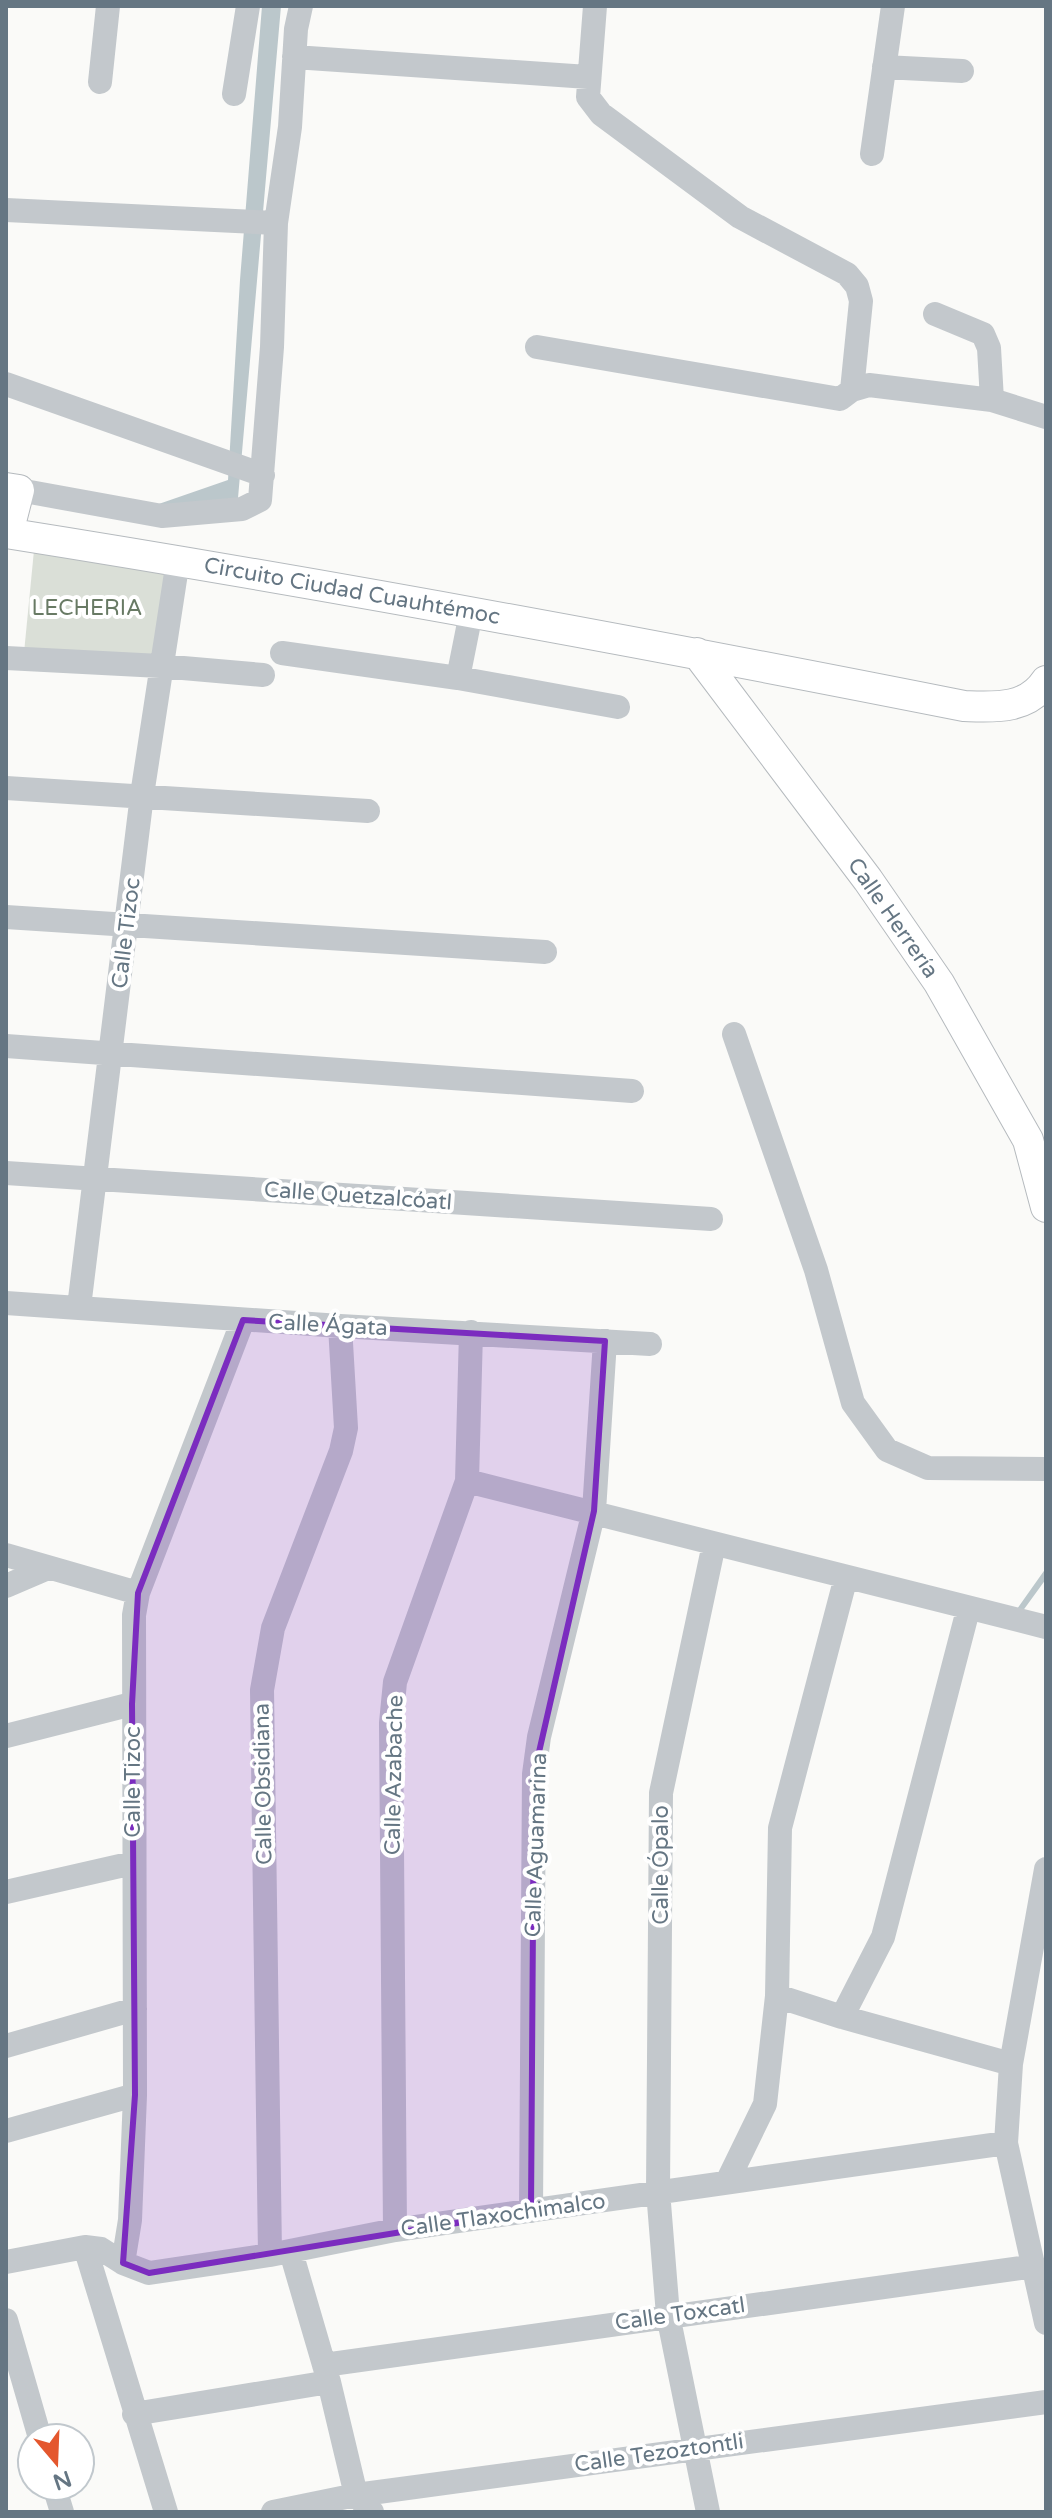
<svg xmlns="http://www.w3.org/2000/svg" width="1052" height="2518" font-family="'Varela Round',sans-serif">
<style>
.green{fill:#dadfd7}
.water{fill:#bbc7cb}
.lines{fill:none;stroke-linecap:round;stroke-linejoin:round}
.major-casing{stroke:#b5babe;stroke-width:32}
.minor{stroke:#c3c8cc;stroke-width:24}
.major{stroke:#fff;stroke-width:30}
.marked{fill:#7b2cbf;fill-opacity:0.2;stroke:#7b2cbf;stroke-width:6;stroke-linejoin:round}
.labels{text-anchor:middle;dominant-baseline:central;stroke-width:8;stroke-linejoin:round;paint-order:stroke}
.street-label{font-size:22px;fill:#657683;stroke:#fff}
.park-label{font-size:22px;fill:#687a64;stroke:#fff}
</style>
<rect width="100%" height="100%" fill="#fafaf8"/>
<path class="green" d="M35 540 173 565 159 669 23 663Z"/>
<path class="water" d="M262 6H281L238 498 150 507 228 480 240 280Z
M1046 1568V1579L1022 1612 1017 1609Z"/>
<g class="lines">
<g class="major-casing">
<path id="major" d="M6 488 19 490 8 533
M6 533C327 584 646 643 964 706 994 707 1027 710 1046 681
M697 653 868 880 939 983 1028 1140 1046 1207"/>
</g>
<path class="minor" d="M595 6 588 97 601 114 740 217 847 274 857 286 861 301 852 390
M294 57 588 77
M884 67 962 71
M100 82 108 6
M234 94 248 6
M872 154 893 6
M6 210 276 223
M935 314 983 334 989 348 992 400
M537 347 840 399 852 390 869 385 992 400 1046 417
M6 384 263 475
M19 490 162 516 242 509 260 500 272 347 276 223 290 127 296 29 301 6
M282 653 458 678 618 707
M6 658 160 666 263 675
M458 678 471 613
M6 788 368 811
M6 917 545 952
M734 1034 816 1270 853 1403 887 1450 928 1468 1046 1469
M6 1046 632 1091
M6 1173 711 1219
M6 1303 340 1326 650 1344
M79 1307 142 795 178 560
M467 1481 1046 1627
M6 1555 138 1593
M6 1586 48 1568
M6 1736 132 1704
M1046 1869 1011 2064 1006 2143 1046 2323
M6 1892 133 1863
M777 1996 842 2017 1011 2064
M842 2017 883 1937 968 1610
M6 2046 135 2009
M6 2131 135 2095
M727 2182 765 2104 777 1996 780 1828 846 1577
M531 2211 534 1774 539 1737 594 1511 605 1341
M395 2230 391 1723 395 1682 467 1481 471 1332
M85 2247 166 2512
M291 2252 329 2382 356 2495 372 2512
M270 2255 262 1690 273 1628 341 1451 346 1428 340 1326
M6 2262 85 2247 101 2249 123 2263 149 2273 270 2255 395 2230 1006 2143
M123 2263 130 2220 135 2095 134 1615 138 1593 243 1320
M6 2320 40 2438
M324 2365 1035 2266
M134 2414 329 2382
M54 2486 62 2512
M273 2512 356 2495 1046 2402
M708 2512 668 2315 658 2191 661 1793 714 1544"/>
<use href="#major" class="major"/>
</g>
<path class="marked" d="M243 1320 605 1341 594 1511 534 1774 531 2211 149 2273 123 2263 135 2095 132 1704 138 1593Z"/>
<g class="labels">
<g class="street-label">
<text transform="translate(352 591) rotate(10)">Circuito Ciudad Cuauhtémoc</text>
<text transform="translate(893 918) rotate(55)">Calle Herrería</text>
<text transform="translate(126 933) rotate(-83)">Calle Tizoc</text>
<text transform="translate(358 1196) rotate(4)">Calle Quetzalcóatl</text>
<text transform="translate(328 1325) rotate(3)">Calle Ágata</text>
<text transform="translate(394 1775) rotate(-89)">Calle Azabache</text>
<text transform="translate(133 1782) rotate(-90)">Calle Tizoc</text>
<text transform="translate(263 1784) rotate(-91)">Calle Obsidiana</text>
<text transform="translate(536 1845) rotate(-88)">Calle Aguamarina</text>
<text transform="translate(661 1865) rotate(-90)">Calle Ópalo</text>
<text transform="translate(503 2215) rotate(-8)">Calle Tlaxochimalco</text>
<text transform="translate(680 2314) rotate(-8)">Calle Toxcatl</text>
<text transform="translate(659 2453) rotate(-8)">Calle Tezoztontli</text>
</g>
<g class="park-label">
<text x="87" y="608">LECHERIA</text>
</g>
</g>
<rect width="1052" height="2518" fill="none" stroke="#657683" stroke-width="16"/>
<g transform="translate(56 2462) rotate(161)"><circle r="38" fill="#ffffff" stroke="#c1c8cd" stroke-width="2"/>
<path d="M0-6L14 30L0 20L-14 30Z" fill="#e4572e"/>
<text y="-12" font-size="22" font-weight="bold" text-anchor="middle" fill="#657683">N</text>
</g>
</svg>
